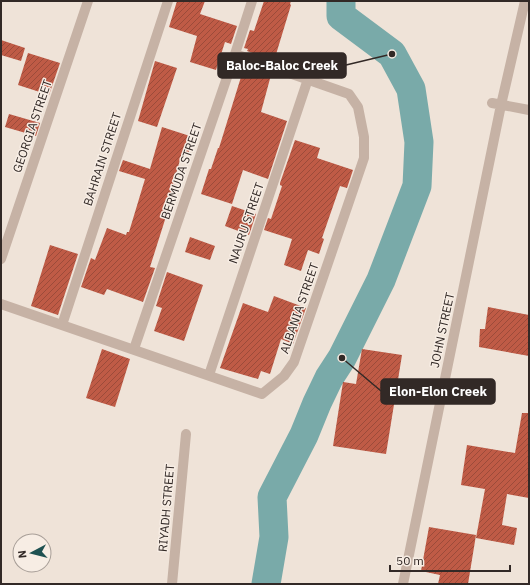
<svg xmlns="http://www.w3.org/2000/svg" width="530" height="585" font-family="'IBM Plex Sans',sans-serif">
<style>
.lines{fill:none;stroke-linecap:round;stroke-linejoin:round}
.river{stroke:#79aaa9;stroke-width:29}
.building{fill:url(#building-hatch)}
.minor{stroke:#c6b2a5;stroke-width:10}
.labels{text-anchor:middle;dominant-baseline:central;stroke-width:3;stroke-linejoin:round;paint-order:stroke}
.street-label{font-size:12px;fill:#322926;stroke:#f7ede4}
.leader{fill:none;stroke:#322926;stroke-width:1.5}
.callout-dot{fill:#322926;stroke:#f7ede4;stroke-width:1.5}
.callout{fill:#322926;stroke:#322926;stroke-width:1.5}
.callout-label{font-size:13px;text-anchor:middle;font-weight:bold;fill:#fff}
</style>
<defs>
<pattern id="building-hatch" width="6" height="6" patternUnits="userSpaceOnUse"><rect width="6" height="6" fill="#bf5b46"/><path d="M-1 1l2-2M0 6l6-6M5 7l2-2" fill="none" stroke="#9c4b3a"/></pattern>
</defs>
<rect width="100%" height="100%" fill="#efe3d8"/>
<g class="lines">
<path class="river" d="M266 584 274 537 272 497 304 435 317 403 329 378 342 358 381 280 417 186 419 142 411 89 392 54 341 16V1"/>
</g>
<path class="building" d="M177 1H205L200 14 237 26 231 44 225 42 216 70 190 62 197 36 169 27Z
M264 1H291L290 4 291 5 274 61 247 51 248 49 244 48 250 30 254 31Z
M1 40 25 48 21 61 1 55Z
M28 53 60 63 49 95 18 85Z
M155 61 177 68 157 127 138 121Z
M245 64 270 73 269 75H271L261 112 287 121 268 179 243 170 232 204 201 194 209 169H211L218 148H219Z
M9 114 40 123 36 136 5 127Z
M162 127 193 137 188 155 182 153 173 184 176 185 150 267 155 268 143 302 107 289 104 295 81 287 91 258 95 260 107 228 126 235 127 232H129L145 179 119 171 123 160 150 169Z
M295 140 320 148 317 158 353 170 347 188 340 186 322 238 324 239 319 254 308 250 301 271 284 265 292 239 264 230 268 218 271 219 282 186 280 185V183Z
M232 206 256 214 249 235 225 226Z
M190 237 215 246 210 260 185 252Z
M50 245 78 254 58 315 31 306Z
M167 272 203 285 184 341 154 331 162 308 156 306Z
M274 296 306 308 293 344 281 339 270 374 261 371 258 379 220 368 243 303 268 312Z
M488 307 529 315V356L479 347 480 329H485Z
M102 349 130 359 115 407 86 398Z
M362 349 402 355 386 454 333 446 343 382 356 384Z
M522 413H529V498L507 494 502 525 517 528 514 545 476 538 485 489 461 485 467 445 515 453Z
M429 527 476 535 468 584H438L440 575 421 571Z"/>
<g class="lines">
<path class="minor" d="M492 103 529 110
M1 259 88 1
M1 304 262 394 284 376 294 362 364 158V137L358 107 349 94 235 54
M62 325 168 1
M134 349 235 54 252 1
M209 375 308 79
M172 584 186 434
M403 584 501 105 525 1"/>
</g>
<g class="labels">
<g class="street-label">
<text transform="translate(32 126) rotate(-71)">GEORGIA STREET</text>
<text transform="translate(102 159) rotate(-72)">BAHRAIN STREET</text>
<text transform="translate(181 171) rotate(-71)">BERMUDA STREET</text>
<text transform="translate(246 223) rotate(-71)">NAURU STREET</text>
<text transform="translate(299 308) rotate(-71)">ALBANIA STREET</text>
<text transform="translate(442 330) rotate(-78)">JOHN STREET</text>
<text transform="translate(166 508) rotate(-85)">RIYADH STREET</text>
</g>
</g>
<path class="leader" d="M392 54L346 65M342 358L381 391"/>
<g class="callout-dot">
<circle cx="392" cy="54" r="4"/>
<circle cx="342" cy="358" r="4"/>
</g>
<g class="callout">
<rect x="218" y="53" width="128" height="25" rx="4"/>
<rect x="381" y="379" width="114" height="25" rx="4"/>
</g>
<g class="callout-label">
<text x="282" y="70">Baloc-Baloc Creek</text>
<text x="438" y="396">Elon-Elon Creek</text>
</g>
<rect width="530" height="585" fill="none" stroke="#322926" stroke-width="4"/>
<g transform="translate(32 553) rotate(263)"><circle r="19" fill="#f7ede4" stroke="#a89f98"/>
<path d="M0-3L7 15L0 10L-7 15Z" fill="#1e5151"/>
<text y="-6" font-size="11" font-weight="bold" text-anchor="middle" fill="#322926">N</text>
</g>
<path d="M390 565v6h120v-6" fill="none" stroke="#322926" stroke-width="2"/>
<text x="396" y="565" font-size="12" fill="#322926" stroke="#f7ede4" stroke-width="3" paint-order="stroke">50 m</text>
</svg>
